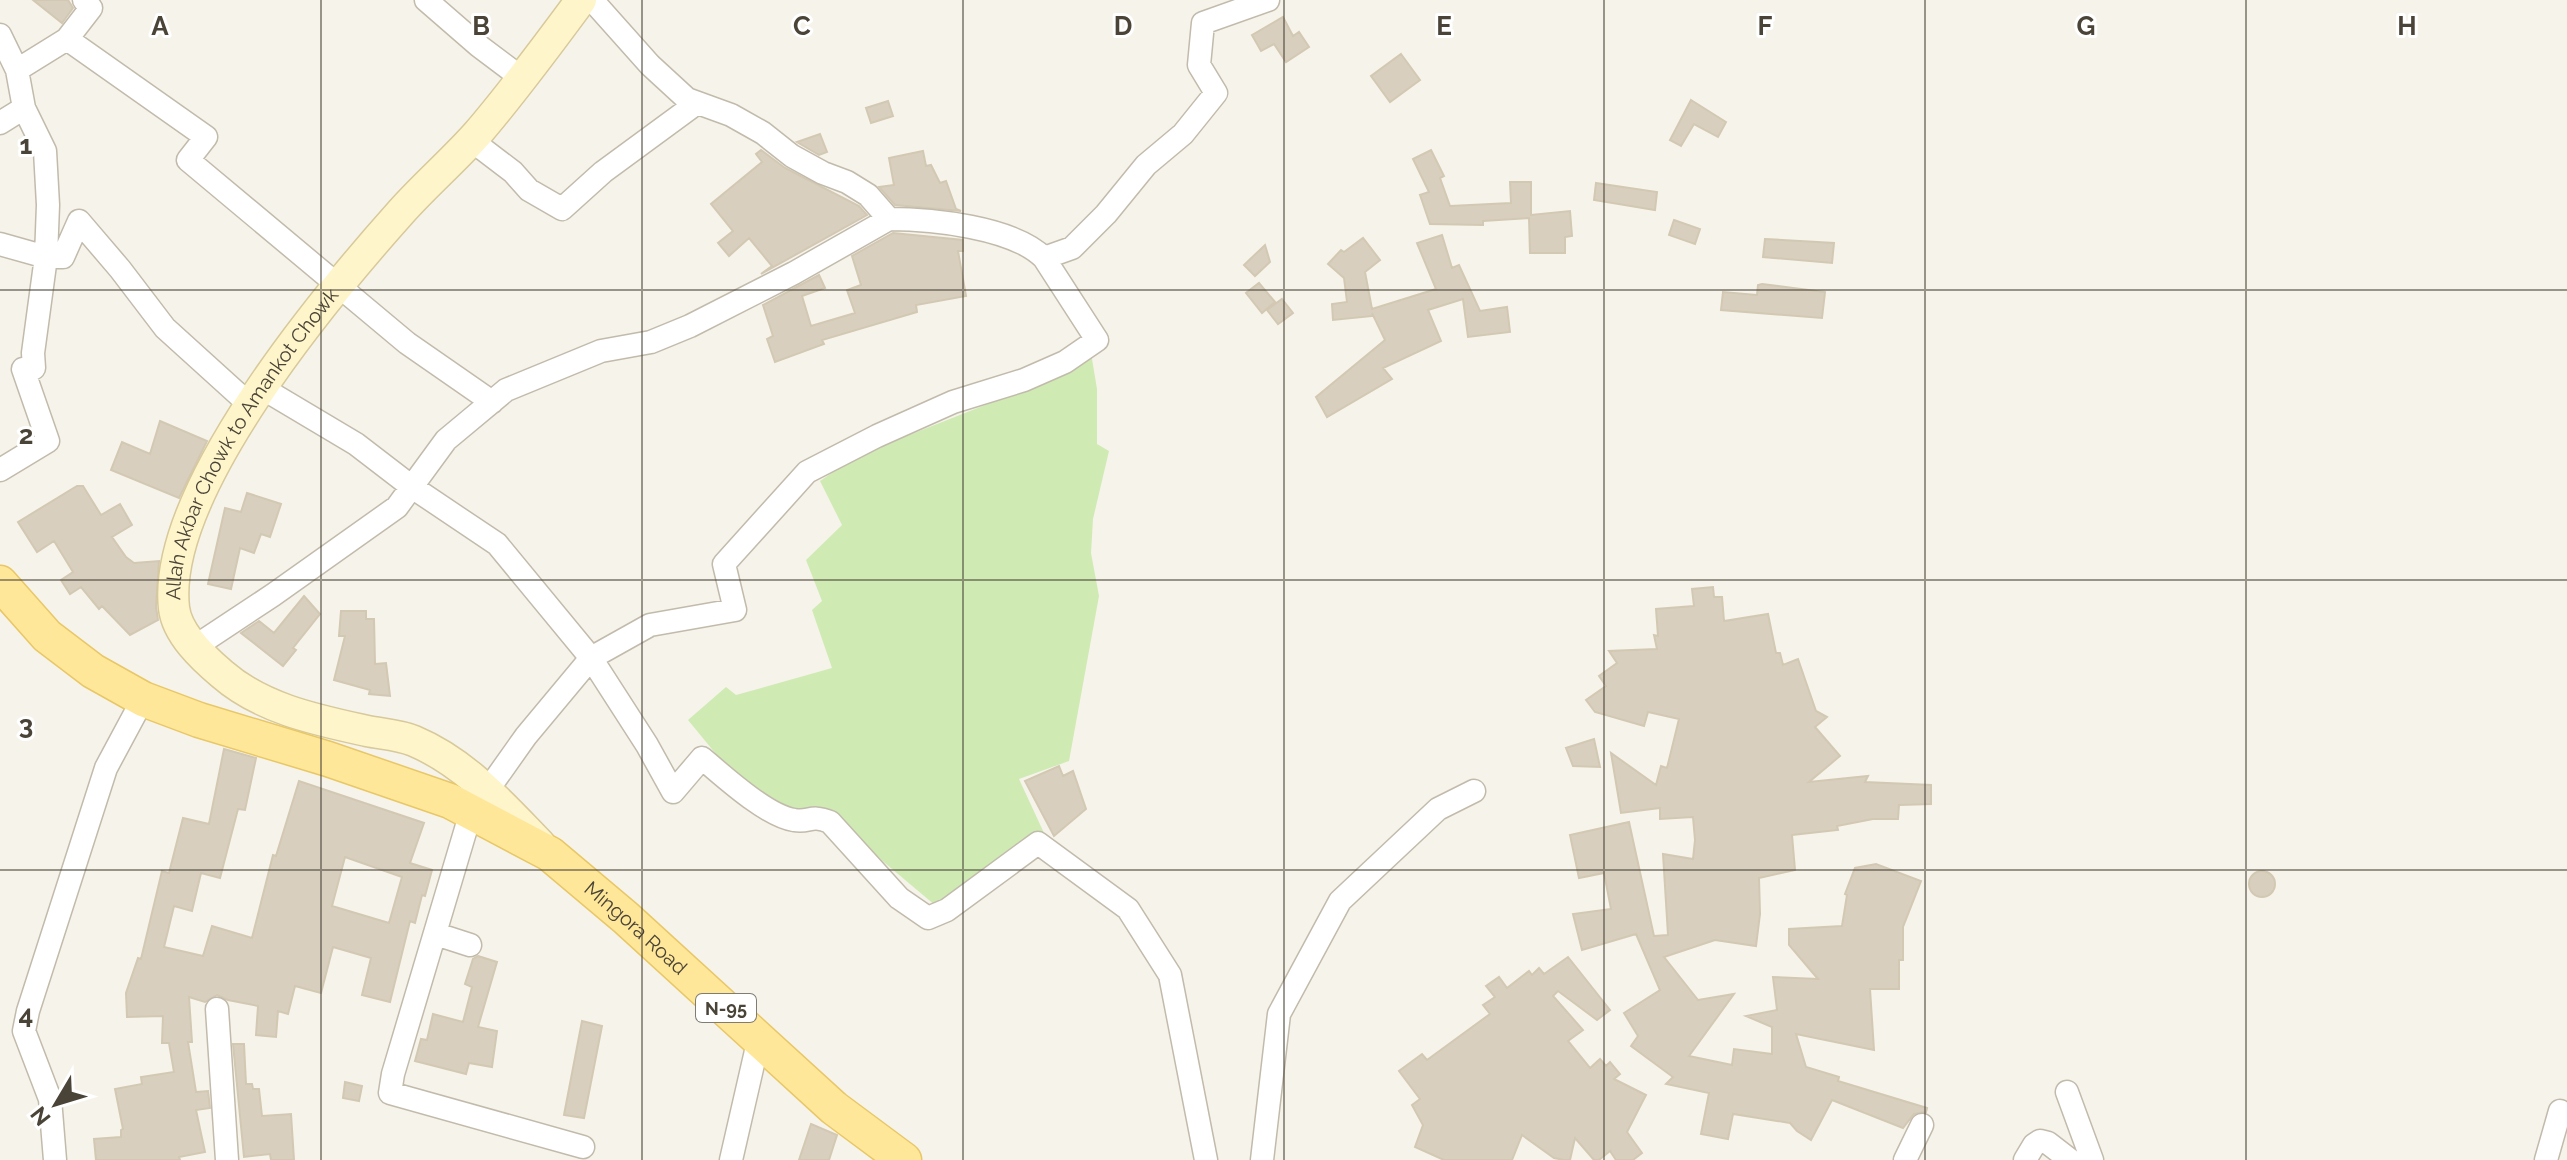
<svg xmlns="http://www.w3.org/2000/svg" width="2567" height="1160" font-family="Raleway,sans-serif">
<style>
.green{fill:#cfebb3}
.building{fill:#d8cfbf;stroke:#d3c8b2;stroke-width:2;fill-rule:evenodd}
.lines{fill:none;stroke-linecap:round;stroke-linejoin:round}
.minor-casing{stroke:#c2bbac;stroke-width:25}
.secondary-casing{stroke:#d7c999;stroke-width:33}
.primary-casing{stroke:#e8c766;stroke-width:37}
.minor{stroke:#fff;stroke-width:22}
.secondary{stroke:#fff5cb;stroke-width:30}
.primary{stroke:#ffe79a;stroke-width:34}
.grid{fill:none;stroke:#4a4438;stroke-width:2;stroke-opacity:0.55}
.labels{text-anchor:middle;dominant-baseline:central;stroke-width:6;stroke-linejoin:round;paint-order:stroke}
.shield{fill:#fff;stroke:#807c74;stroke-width:2}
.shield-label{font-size:18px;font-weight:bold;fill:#4a4438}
.street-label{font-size:20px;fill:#4a4438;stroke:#fff}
.grid-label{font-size:26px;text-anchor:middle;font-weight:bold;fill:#4a4438;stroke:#fff;stroke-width:6;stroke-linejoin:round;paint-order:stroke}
</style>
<rect width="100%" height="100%" fill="#f6f3eb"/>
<path class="green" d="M1091 353 1097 389V444L1109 451 1093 519 1091 553 1099 596 1069 761 1019 779 1044 833 936 906 822 810H794L734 776 688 720 726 687 736 695 832 668 812 610 822 601 806 560 842 525 820 481 856 456 1013 394Z"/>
<path class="building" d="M33 0H68L73 8 62 23Z
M1283 17 1293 36 1299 32 1309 47 1286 62 1274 44 1261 51 1252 35Z
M1401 54 1420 80 1390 102 1371 76Z
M1691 100 1726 122 1718 137 1694 124 1681 146 1670 140Z
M888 101 893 116 871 123 866 108Z
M820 134 827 152 819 155 797 142Z
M761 150 785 168 859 206 867 215 761 274 772 266 749 238 729 256 718 243 733 231 711 204 762 162 756 154Z
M1431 150 1444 176 1440 178 1450 206 1511 203 1510 182H1531V215L1570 211 1572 236 1565 237V253H1530L1529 218 1483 221V225L1430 224 1420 195 1429 192 1413 159Z
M923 151 926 166 931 165 940 183 946 181 956 209 961 211 895 205 879 187 894 185 889 158Z
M1596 183 1657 192 1655 210 1594 200Z
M1674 220 1700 229 1695 244 1669 235Z
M893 233 963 240V251H958L966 296 916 305 917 312 822 340 824 344 775 362 767 339 773 336 763 305 819 275 825 288 802 296 811 326 855 313 847 290 861 285 852 256Z
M1442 235 1452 268 1459 265 1480 311 1507 307 1510 332 1468 337 1463 299 1428 310 1441 341 1383 368 1392 379 1327 417 1316 397 1385 340 1372 313 1373 316 1333 320 1332 304 1347 302 1344 278 1328 264 1341 250 1344 252 1363 238 1380 260 1365 272 1372 309 1436 289 1417 243Z
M1765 239 1834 243 1832 263 1763 257Z
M1265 245 1270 262 1255 276 1244 265Z
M1259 283 1275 302 1262 313 1246 293Z
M1762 284 1825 292 1822 318 1721 310 1723 292 1757 295 1758 285Z
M1282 299 1293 313 1278 324 1267 310Z
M160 421 207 441 179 498 111 470 122 442 150 454Z
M77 486H83L101 515 120 504 132 525 112 537 126 557 134 563 159 561 156 607 158 620 130 635 102 606 99 609 81 587 70 594 61 580 73 572 54 541 37 552 18 522Z
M247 493 281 504 270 537 261 534 254 553 240 548 231 589 208 584 225 508 241 512Z
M1713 587 1714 597H1722L1724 621 1768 614 1776 653H1780L1783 665 1798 659 1816 711 1827 717 1815 727 1840 756 1809 782 1868 776 1865 782 1931 785V804L1899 805 1898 819H1873L1837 826 1838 830 1792 835 1795 870 1759 878 1760 914 1756 946 1715 940 1664 957 1698 1000 1734 994 1689 1056 1732 1065 1734 1049 1772 1054V1027L1746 1016 1777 1010 1773 977 1818 979 1789 945V929L1842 926 1847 895 1845 894 1855 868 1876 864 1921 881 1903 927V960H1899V989H1870L1874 1050 1796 1034 1806 1067 1839 1077 1838 1081 1927 1108 1926 1112 1914 1114 1903 1128 1832 1100 1811 1140 1797 1131 1790 1123 1733 1114 1728 1139 1701 1134 1709 1093 1666 1084 1673 1077 1631 1046 1638 1036 1624 1013 1660 990 1636 934 1582 950 1573 914 1611 909 1604 873 1579 878 1570 835 1629 822 1654 936 1668 935 1663 854 1693 859 1695 840 1693 817 1660 819V808L1621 813 1611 753 1656 785 1661 766 1667 768 1679 719 1648 712 1644 726 1595 712 1586 700 1606 686 1599 676 1617 663 1609 651 1657 649 1654 635 1658 636 1656 609 1694 606 1692 589Z
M304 596 320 614 293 648 296 650 283 666 241 633 259 621 274 633Z
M341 611H366V619H374L375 664 386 663 390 696 369 694 370 690 334 680 345 636H339Z
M1594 739 1600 767 1573 766 1566 748Z
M224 749 256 758 245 810 238 809 220 878 201 873 192 911 174 906 164 947 203 956 212 926 252 938 273 855 276 856 299 781 424 823 410 863 432 870 425 896 422 895 415 923 410 921 390 1002 362 995 371 958 333 947 321 993 295 986 288 1014 278 1011 276 1037 256 1035 258 1006 228 1000 217 995 205 1002 189 997 192 1042H188L196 1092 208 1091 210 1108 196 1110 205 1152 179 1157 180 1160H96L94 1139 121 1137V1130L123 1129 115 1089 142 1084 141 1077 174 1072 169 1043H162L163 1016 127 1017 126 993 138 958 141 959 162 871 169 873 183 818 209 824ZM345 857 402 877 389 923 332 906Z
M1059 766 1063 776 1073 771 1086 809 1054 836 1025 781Z
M2249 884a13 13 0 1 1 26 0a13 13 0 1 1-26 0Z
M478 956 497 962 478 1027 497 1031 492 1067 469 1063 466 1074 415 1061 421 1039 427 1040 433 1014 463 1022 472 987 465 984 473 959Z
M1568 957 1610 1010 1597 1020 1558 991 1553 996 1583 1030 1568 1041 1590 1068 1600 1059 1606 1066 1610 1062 1620 1074 1614 1079 1646 1095 1627 1132 1642 1153 1633 1160H1616L1610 1151 1599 1160H1594L1575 1138 1570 1160H1564L1554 1158 1522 1135 1512 1160H1444L1415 1147 1423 1125 1412 1105 1420 1099 1399 1071 1422 1054 1427 1060 1490 1014 1483 1005 1495 997 1486 986 1499 977 1507 988 1529 971 1532 975 1539 968 1544 974Z
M582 1021 602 1026 584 1118 564 1115Z
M233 1044H244L246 1084H252L253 1089H259L262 1116 291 1114 294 1160H271L270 1154 244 1157Z
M345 1082 362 1086 359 1101 343 1098Z
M811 1124 837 1135 829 1160H799Z"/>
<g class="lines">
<g class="minor-casing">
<path id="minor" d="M426 0 479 46 523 79
M592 0 650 65 687 99 731 115 763 133 792 156 823 173 847 182 868 195 889 219C931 219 1013 227 1044 258L1072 248 1106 214 1146 165 1183 134 1216 93 1199 65 1203 23 1268 0
M0 35 17 70 24 108 45 151 48 205 46 257 33 353 34 368 23 369 48 441 0 470
M67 39 206 137 188 160 407 343 492 402
M17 70 67 39 91 8 84 0
M0 123 24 108
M471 140 513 172 529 190 562 209 603 172 697 103
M0 244 46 257H63L79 221 120 269 165 328 250 405
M262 388 356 444 412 487 497 544 591 658 647 745 673 792 702 758C723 776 767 816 794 820 810 823 810 814 830 822L899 898 928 918 947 910 1038 843 1128 909 1170 975 1206 1160
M193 648 273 595 397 507 446 440 506 390 601 351 651 342 690 326 794 273 889 219
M487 791 526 736 591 658 650 625 735 610 724 564 807 472 877 436 953 402 1024 380 1065 362 1097 340 1044 258
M471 812 393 1074 390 1093 583 1147
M436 934 470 945
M217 1009 227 1160
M2067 1092 2092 1160
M55 1160 50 1099 24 1031 28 1011 106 768 143 699
M731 1160 759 1038
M1262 1160 1279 1014 1340 901 1438 809 1474 791
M1905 1160 1922 1125
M2025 1160 2034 1145 2040 1141 2048 1143 2070 1160
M2546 1160 2560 1111"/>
</g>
<g class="secondary-casing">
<g id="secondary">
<path id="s1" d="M540 844C502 805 466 763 414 741 400 735 382 734 367 731 317 720 262 709 222 674 203 658 177 634 174 608 161 492 326 296 401 212 425 185 453 161 477 134 514 91 547 46 581 0"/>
</g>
</g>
<g class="primary-casing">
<g id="primary">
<path id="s2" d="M0 583 47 636 93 671 143 699 199 720 328 759 450 801 550 854 626 918 834 1108 904 1160"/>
</g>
</g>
<use href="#minor" class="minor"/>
<use href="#secondary" class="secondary"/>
<use href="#primary" class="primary"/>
</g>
<path class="grid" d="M321 0V1160M642 0V1160M963 0V1160M1284 0V1160M1604 0V1160M1925 0V1160M2246 0V1160M0 290H2567M0 580H2567M0 870H2567"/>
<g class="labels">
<rect class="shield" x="696" y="994" width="60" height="28" rx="6"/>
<g class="shield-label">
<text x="726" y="1008">N-95</text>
</g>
<g class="street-label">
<text stroke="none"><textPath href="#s1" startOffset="638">Allah Akbar Chowk to Amankot Chowk</textPath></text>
<text stroke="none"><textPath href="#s2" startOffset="736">Mingora Road</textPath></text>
</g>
</g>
<g class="grid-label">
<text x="160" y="35">A</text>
<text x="481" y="35">B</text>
<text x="802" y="35">C</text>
<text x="1123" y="35">D</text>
<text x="1444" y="35">E</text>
<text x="1765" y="35">F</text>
<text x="2086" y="35">G</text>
<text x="2407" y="35">H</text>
<text x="26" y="154">1</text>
<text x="26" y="444">2</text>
<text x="26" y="734">3</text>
<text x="26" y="1024">4</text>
</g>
<g transform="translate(56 1104) rotate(232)" stroke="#ffffff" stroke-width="6" paint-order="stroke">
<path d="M0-6L14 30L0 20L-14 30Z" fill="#4a4438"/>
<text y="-12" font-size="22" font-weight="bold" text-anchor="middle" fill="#4a4438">N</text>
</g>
</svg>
